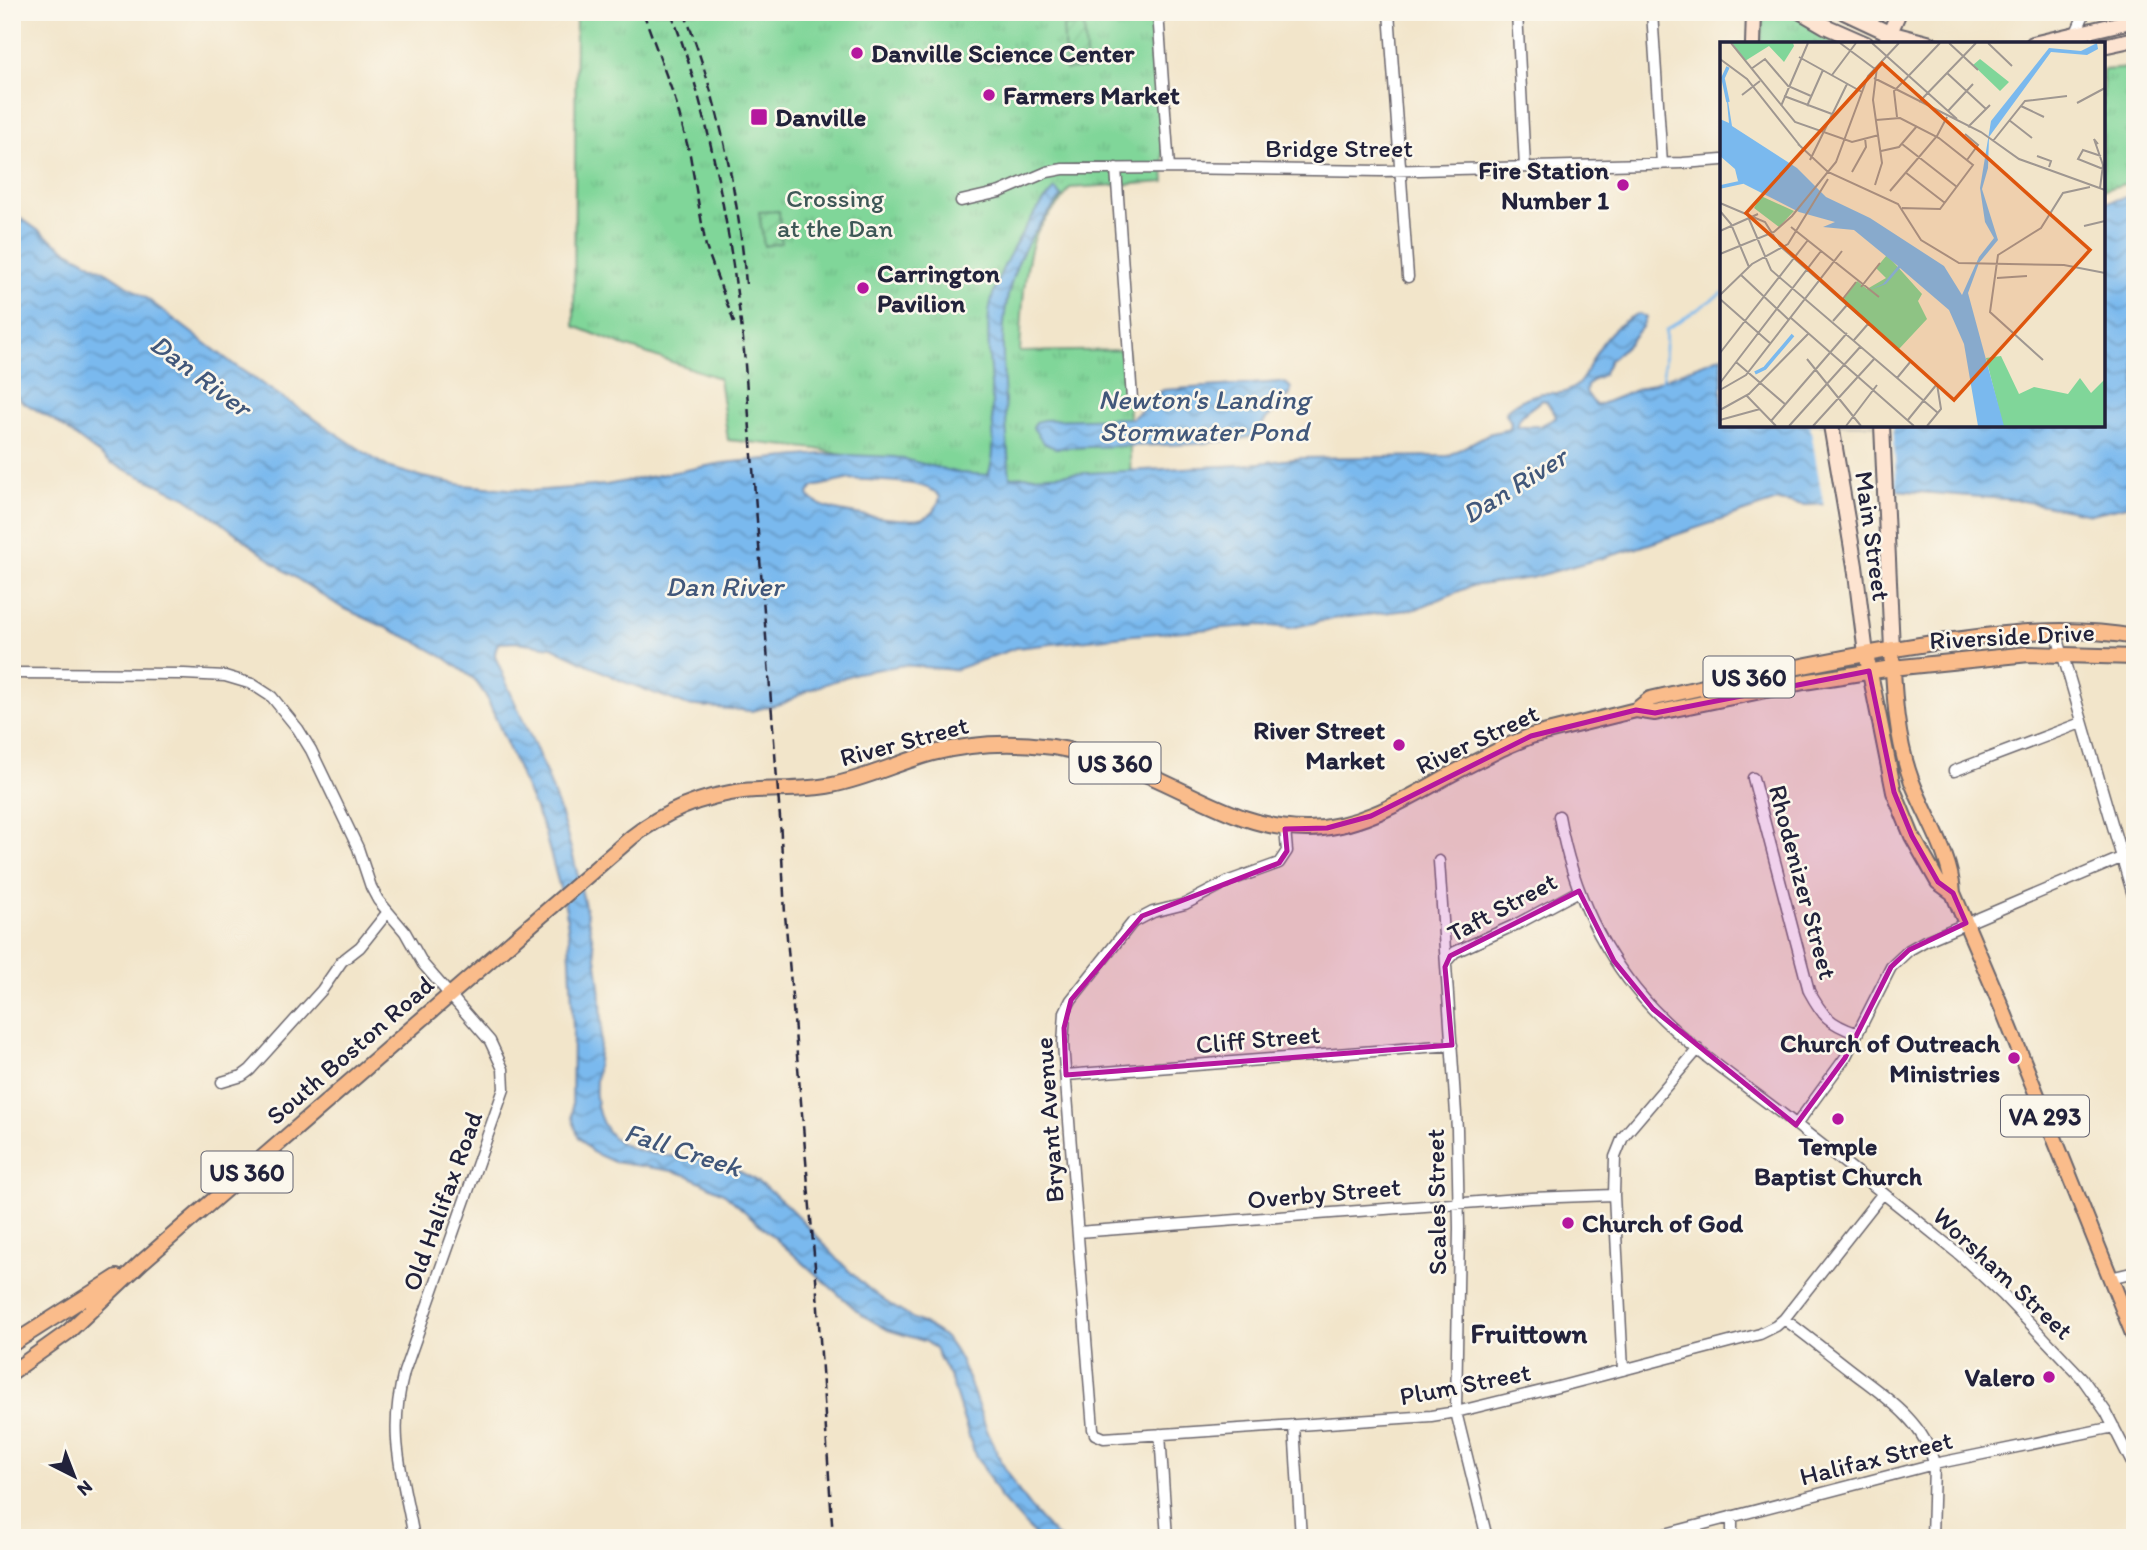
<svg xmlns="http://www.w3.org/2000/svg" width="2147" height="1550" font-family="Itim,sans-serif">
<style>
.grass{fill:url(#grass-tufts);stroke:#517c6a;stroke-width:2}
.garden{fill:url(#garden-furrows);stroke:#517c6a;stroke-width:2}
.water{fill:url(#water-waves);stroke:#4e6e94;stroke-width:2;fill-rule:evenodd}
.pier{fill:#f2e5ca}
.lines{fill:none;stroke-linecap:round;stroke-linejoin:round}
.stream{stroke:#7ab9ee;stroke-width:2.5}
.minor-casing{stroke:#6b666d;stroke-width:13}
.secondary-casing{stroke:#6b666d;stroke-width:18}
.primary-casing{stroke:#6b666d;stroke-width:18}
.minor{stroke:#fff;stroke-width:10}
.secondary{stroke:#fde4d1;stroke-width:14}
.primary{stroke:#fabc8b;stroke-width:14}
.rail{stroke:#22223b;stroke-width:2.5;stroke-dasharray:10 5;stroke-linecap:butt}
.marked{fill:#b5179e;fill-opacity:0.2;stroke:#b5179e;stroke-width:5;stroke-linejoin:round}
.poi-dot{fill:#b5179e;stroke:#fbf7ec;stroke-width:2.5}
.labels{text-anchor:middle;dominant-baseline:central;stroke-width:5;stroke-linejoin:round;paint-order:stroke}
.shield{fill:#fbf7ec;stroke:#636270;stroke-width:2}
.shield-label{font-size:24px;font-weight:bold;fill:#22223b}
.poi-label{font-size:26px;font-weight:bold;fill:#22223b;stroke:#fbf7ec;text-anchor:start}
.street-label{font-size:26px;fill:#22223b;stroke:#fbf7ec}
.park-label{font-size:26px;fill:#3e5857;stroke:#fbf7ec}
.water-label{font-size:28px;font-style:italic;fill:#41577a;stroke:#fbf7ec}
.neighbourhood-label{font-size:28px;font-weight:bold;fill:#22223b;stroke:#fbf7ec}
.inset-river{fill:none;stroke:#7ab9ee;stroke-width:3.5}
.inset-road{fill:none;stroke:#9f9791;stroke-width:2}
.view{fill:#de560e;fill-opacity:0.15;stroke:#de560e;stroke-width:3.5}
.inset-edge{fill:none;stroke:#22223b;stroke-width:3.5}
</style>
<defs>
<pattern id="grass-tufts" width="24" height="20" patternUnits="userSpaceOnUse" patternTransform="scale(1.75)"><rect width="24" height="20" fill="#80d699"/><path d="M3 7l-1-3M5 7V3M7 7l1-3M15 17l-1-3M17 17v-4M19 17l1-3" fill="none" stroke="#6eb785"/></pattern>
<pattern id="garden-furrows" width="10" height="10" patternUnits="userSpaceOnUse" patternTransform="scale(1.75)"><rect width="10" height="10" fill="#80d699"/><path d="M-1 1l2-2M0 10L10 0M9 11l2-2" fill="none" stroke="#6eb785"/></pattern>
<pattern id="water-waves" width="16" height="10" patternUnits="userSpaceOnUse" patternTransform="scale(1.75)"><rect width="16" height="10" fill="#7ab9ee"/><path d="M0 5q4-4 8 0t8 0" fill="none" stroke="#6496c2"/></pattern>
</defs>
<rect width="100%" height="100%" fill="#fbf7ec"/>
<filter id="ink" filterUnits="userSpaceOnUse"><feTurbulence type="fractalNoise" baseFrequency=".0143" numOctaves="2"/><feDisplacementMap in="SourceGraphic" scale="14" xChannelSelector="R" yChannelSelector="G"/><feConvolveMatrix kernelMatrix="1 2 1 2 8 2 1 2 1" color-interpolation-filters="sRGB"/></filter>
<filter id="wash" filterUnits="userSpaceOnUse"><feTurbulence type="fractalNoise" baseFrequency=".00686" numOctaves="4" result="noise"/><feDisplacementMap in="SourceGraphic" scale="28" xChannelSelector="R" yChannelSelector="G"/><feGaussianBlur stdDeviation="1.57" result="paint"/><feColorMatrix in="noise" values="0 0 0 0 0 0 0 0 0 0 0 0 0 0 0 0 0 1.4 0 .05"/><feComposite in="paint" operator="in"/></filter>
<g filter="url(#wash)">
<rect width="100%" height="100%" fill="#f2e5ca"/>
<path class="grass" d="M576 12H1153L1165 182 1070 188C1061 204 1045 217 1037 232 1023 264 1022 316 1020 352L1127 350 1131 487 918 472 817 449 728 440 719 378 622 345 574 326Z
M1766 12H1785L1857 44H1760L1763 18Z
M2131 68 2135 86V181L2103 190V70Z"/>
<path class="garden" d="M1084 25 1087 68 1066 70 1063 26Z
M779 211 781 243 764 246 759 212Z"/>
<path class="water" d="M1055 189 1062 196C1045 217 1028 238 1018 263 997 312 1003 367 1006 418 1007 437 1008 458 1010 477L1242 465 1302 458 1448 456 1488 434 1510 429 1511 422 1506 414 1507 410C1516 402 1533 393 1546 393 1560 393 1562 395 1576 386 1584 380 1588 368 1593 359 1603 338 1617 323 1638 314L1646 317 1642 327 1628 344 1610 360 1603 375 1594 379 1587 386 1586 392 1596 406 1722 356V425H2103V203L2135 195V504L2091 514 2017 500 1896 490 1857 503 1805 505 1777 501 1634 549 1531 578 1471 586 1416 609 1331 619 1291 628 1261 625 1133 635 1016 648 954 670 904 665 856 673 809 690 784 703 751 711 686 705 622 681 552 647 517 642 498 643C497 647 495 650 495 654 495 659 500 666 501 670 511 695 523 720 534 744 551 783 565 823 575 864 588 919 605 978 601 1035 599 1066 587 1102 607 1130 627 1160 684 1154 715 1162 740 1169 765 1185 784 1203 814 1230 837 1263 869 1289 879 1297 890 1305 902 1312 915 1321 935 1327 946 1339 965 1360 972 1392 982 1417 998 1461 1023 1506 1059 1538H1037L1000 1497 973 1449 951 1380 935 1349 927 1342 888 1330 862 1315 725 1194 689 1176 673 1171 614 1162 592 1152 578 1136 572 1117 573 1028 569 937 566 910 543 827 486 696 474 679 445 658 415 641 341 607 285 571 222 523 185 497 111 463 58 423 23 402 12 392V212L66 250 108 273 146 298 237 367 373 458 390 468 422 477 463 485 533 491 606 485 723 463 822 454 895 457 960 473 988 475C996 455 993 432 992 410 992 378 986 345 989 313 994 274 1028 217 1055 189ZM1542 400 1546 401 1555 414 1556 418 1540 426 1517 427C1518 414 1532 408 1542 400ZM850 479C870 481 929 479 940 497 938 507 931 517 920 519 903 522 839 513 823 506 818 504 813 500 809 497L808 493 813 487Z
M1281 382 1287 384 1291 388 1290 395 1266 419 1254 436 1235 440 1196 444 1055 448 1045 444 1033 428 1036 422 1043 420 1132 418C1145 410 1151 398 1163 390Z"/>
<path class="pier" d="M1810 425H1893L1897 494 1858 506 1824 508Z"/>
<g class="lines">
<path class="stream" d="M1663 382 1666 330 1722 293"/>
</g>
</g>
<g filter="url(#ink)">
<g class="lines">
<g class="minor-casing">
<path id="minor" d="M1158 12 1169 168
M1389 12 1408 277
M1517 12 1525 167
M1652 12 1662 164
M2076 44 2075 35 2085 12
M1116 168 1132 399
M961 201 1000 192 1047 172 1063 169 1169 168 1381 171 1683 163 1722 160
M2056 632 2135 902
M12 673 184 674 225 676 252 684 272 697 298 729 311 750 358 848 371 887 378 900 405 932 423 964 490 1041 503 1069 504 1089 404 1372C387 1438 403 1474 414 1538
M1954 771 2081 723
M1753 778 1809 991C1822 1015 1829 1024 1856 1033
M1559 816C1572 888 1602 955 1653 1009 1692 1050 1741 1082 1785 1116 1844 1162 1902 1208 1960 1255L2003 1295 2082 1378 2106 1412 2135 1469
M1285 829 1287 851 1279 863 1229 881 1185 904 1153 912 1132 923 1071 1000 1065 1012 1063 1044 1093 1429 1095 1434 1104 1438 1431 1416 1456 1412 1554 1388 1760 1334 1776 1326 1784 1319 1883 1193
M1439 861 1457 1129 1459 1228 1456 1412 1487 1538
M1446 962 1455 952 1517 924 1579 891
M1066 1075 1452 1045
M222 1082 242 1076 250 1070 322 990 342 961 360 947 387 913
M1796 1125 1845 1058 1891 967 1909 950 1925 941 2135 852
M1078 1232 1531 1198 1614 1195
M2110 1278 2135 1272
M1784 1319C1806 1335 1827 1352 1849 1369 1881 1394 1925 1421 1934 1464L1932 1538
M1623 1370 1614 1195 1615 1157 1623 1137 1698 1049
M1294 1426 1301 1538
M1160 1434 1167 1538
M1732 1516V1538
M1650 1538 1934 1464 2114 1427"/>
</g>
<g class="secondary-casing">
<path id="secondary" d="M1801 12 1825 26 1866 44
M1844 12 1889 33 1931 44
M1753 44 1754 12
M1885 44 1899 12
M2033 44 2135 20
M2103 46 2135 39
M1831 425 1855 566 1866 654
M1882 425 1892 649"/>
</g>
<g class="primary-casing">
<path id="primary" d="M1892 649C1894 694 1896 739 1912 782 1926 818 1951 855 1953 893L2002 1008 2135 1339
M1868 663 1894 792 1912 836 1938 882 1953 893
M1636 710 1650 699C1744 678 1838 657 1933 643 2000 633 2067 625 2135 637
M12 1344 117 1277
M12 1372 68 1332 142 1262 632 837C664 812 701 796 743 791 772 788 803 791 832 785 867 778 899 762 933 753 985 740 1039 741 1090 755 1111 760 1131 767 1150 776 1203 799 1249 830 1309 829 1359 828 1403 801 1446 777 1466 766 1487 756 1507 746L1531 736 1636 710 1655 713 1804 682 1892 668 2029 654 2135 657"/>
</g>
<use href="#minor" class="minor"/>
<use href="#secondary" class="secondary"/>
<use href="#primary" class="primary"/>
<path class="rail" d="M643 12 675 99 690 155 706 247 735 325
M671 12C711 117 729 227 743 339L780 818 785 914 816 1278 833 1538
M684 12C718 99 738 191 746 284"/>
</g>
</g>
<path class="marked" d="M1869 671 1894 792 1912 836 1938 882 1953 893 1966 923 1909 950 1891 967 1845 1058 1796 1125 1653 1009 1614 961 1579 891 1450 956 1445 967 1452 1045 1066 1075 1064 1028 1071 1000 1142 916 1279 863 1287 851 1285 829 1327 828 1371 816 1531 736 1636 710 1655 713Z"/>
<g class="poi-dot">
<circle cx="857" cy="53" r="7"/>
<circle cx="989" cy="95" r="7"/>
<rect x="750" y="108" width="18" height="18" rx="3.5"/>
<circle cx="1623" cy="185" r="7"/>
<circle cx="863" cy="288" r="7"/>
<circle cx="1399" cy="745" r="7"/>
<circle cx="2014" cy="1058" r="7"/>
<circle cx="1838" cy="1119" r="7"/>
<circle cx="1568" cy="1223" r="7"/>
<circle cx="2049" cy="1377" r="7"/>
</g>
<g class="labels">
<g class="shield">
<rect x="1703.5" y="656.5" width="91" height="41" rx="5"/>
<rect x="1069.5" y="742.5" width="91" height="41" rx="5"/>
<rect x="2001" y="1095.5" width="88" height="41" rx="5"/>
<rect x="201.5" y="1151.5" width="91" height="41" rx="5"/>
</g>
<g class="shield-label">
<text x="1749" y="677">US 360</text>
<text x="1115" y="763">US 360</text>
<text x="2045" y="1116">VA 293</text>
<text x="247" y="1172">US 360</text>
</g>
<g class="poi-label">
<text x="871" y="53">Danville Science Center</text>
<text x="1003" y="95">Farmers Market</text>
<text x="775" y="117">Danville</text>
<text x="1609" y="170" text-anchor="end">Fire Station<tspan x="1609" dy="30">Number 1</tspan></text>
<text x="877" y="273">Carrington<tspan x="877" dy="30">Pavilion</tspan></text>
<text x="1385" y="730" text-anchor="end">River Street<tspan x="1385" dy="30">Market</tspan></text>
<text x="2000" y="1043" text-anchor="end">Church of Outreach<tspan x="2000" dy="30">Ministries</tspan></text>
<text x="1838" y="1146" text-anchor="middle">Temple<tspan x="1838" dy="30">Baptist Church</tspan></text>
<text x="1582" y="1223">Church of God</text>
<text x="2035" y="1377" text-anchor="end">Valero</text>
</g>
<g class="street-label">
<text x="1339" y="148">Bridge Street</text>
<text transform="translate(1873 536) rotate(82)">Main Street</text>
<text transform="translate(2012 636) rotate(-3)">Riverside Drive</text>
<text transform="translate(1477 739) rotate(-25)">River Street</text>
<text transform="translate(904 741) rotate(-15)">River Street</text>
<text transform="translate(1803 882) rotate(75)">Rhodenizer Street</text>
<text transform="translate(1502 907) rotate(-28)">Taft Street</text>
<text transform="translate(1258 1039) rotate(-5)">Cliff Street</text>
<text transform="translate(350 1050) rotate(-41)">South Boston Road</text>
<text transform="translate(1049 1120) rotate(-94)">Bryant Avenue</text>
<text transform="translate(1324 1193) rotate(-5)">Overby Street</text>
<text transform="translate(442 1201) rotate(-70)">Old Halifax Road</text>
<text transform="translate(1436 1202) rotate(-91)">Scales Street</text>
<text transform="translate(2003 1273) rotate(43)">Worsham Street</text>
<text transform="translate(1465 1384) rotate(-11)">Plum Street</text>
<text transform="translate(1876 1458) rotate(-14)">Halifax Street</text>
</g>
<g class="park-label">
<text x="835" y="198">Crossing<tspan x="835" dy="30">at the Dan</tspan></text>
</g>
<g class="water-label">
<text transform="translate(201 375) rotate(37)">Dan River</text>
<text x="1204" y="399">Newton's Landing<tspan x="1204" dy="32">Stormwater Pond</tspan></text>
<text transform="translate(1514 485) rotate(-32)">Dan River</text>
<text x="724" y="586">Dan River</text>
<text transform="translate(683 1149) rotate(18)">Fall Creek</text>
</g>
<g class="neighbourhood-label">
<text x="1529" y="1333">Fruittown</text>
</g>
</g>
<g transform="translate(1720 42)">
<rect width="385" height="385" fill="#f2e5ca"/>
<path d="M12 1H73L74 4 64 20 49 4 25 19ZM260 17 289 40 280 49 253 23ZM41 154 74 169 59 185 34 166ZM167 213 202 252 198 259 207 277 179 307 123 258 137 239 147 247 166 236 156 226ZM281 314 299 352 314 345 348 352 360 336 371 351 385 337V384H283L266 316Z" fill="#80d699"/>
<path d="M377 1 378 7 367 13 331 10 269 95 268 126 262 147 278 198 259 221 248 251 284 384H258L244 302 229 268 180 226 166 242 149 248 163 242 178 224 134 188 103 185 115 180 79 170 18 139 15 127 0 114V77L9 81 7 60 8 59 12 84 77 126 106 155 150 176 224 224 242 253 259 215 274 196 265 180 260 146 271 79 329 6 361 9Z" fill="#7ab9ee"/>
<path class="inset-river" d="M8 60 3 36 8 25M0 145 23 140M35 331 45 326 73 293"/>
<path class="inset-road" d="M11 1 75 80 132 100 159 93M120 1 155 27M152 1 237 77M229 1 258 28M268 1 292 24M79 15 142 50M0 17 27 37 81 105M31 27 45 17 68 44 91 54M227 31 266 67M112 33 136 1M154 36 261 90 299 117 385 148M22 53 40 39M64 54 112 72M199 60 256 1M357 61 385 46M61 64 88 1M87 64 103 28M301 64 324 75M228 69 253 42M177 75 174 49 220 1M156 78 180 76 219 96 253 123 220 167 182 166M289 78 312 96M248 85 270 63M245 92 258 103 247 118M273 99 305 59 347 54M78 102 108 130 178 162 201 198 239 221 344 223 385 231M182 102 237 145M378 102 374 97 383 123 380 146M161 109 179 105 197 84M317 114 331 119 329 125M381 114 363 108 358 117 383 127M90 118 127 42M132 130 146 105 145 96M185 130 225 161M155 143 162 121 153 58 157 25M170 149 217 94 227 75M0 161 45 180 60 204 217 342 221 367 207 384M0 169 11 182 29 225M29 177 51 228 218 371M364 184 385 179M71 185 159 255M0 189 38 172M0 212 54 190 72 174 116 120 148 34 179 1M21 233 69 278M277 236 307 234M141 245 160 221M0 253 32 222 68 202 108 137M0 257 51 302M122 258 136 240M71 276 194 384M113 279 127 263M134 298 148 282M0 311 88 198M87 317 141 384M323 318 270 270 278 213 321 186 343 151 370 145M16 320 66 363M177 336 191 319M0 341 101 209M0 348 26 333 122 209M26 353 56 384M0 368 29 352 89 291M0 378 40 367M51 379 127 291M187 379 217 342M69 384 141 304M93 384 155 316M126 384 157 343"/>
<path class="view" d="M162 21 370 208 234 358 26 171Z"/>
<rect width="385" height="385" class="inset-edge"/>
</g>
<rect width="2147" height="1550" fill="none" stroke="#fbf7ec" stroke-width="42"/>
<g transform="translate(74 1476) rotate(138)" stroke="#fbf7ec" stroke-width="5" paint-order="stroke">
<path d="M0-5L12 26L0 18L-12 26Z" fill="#22223b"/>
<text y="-10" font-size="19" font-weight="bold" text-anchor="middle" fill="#22223b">N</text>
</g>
</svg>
